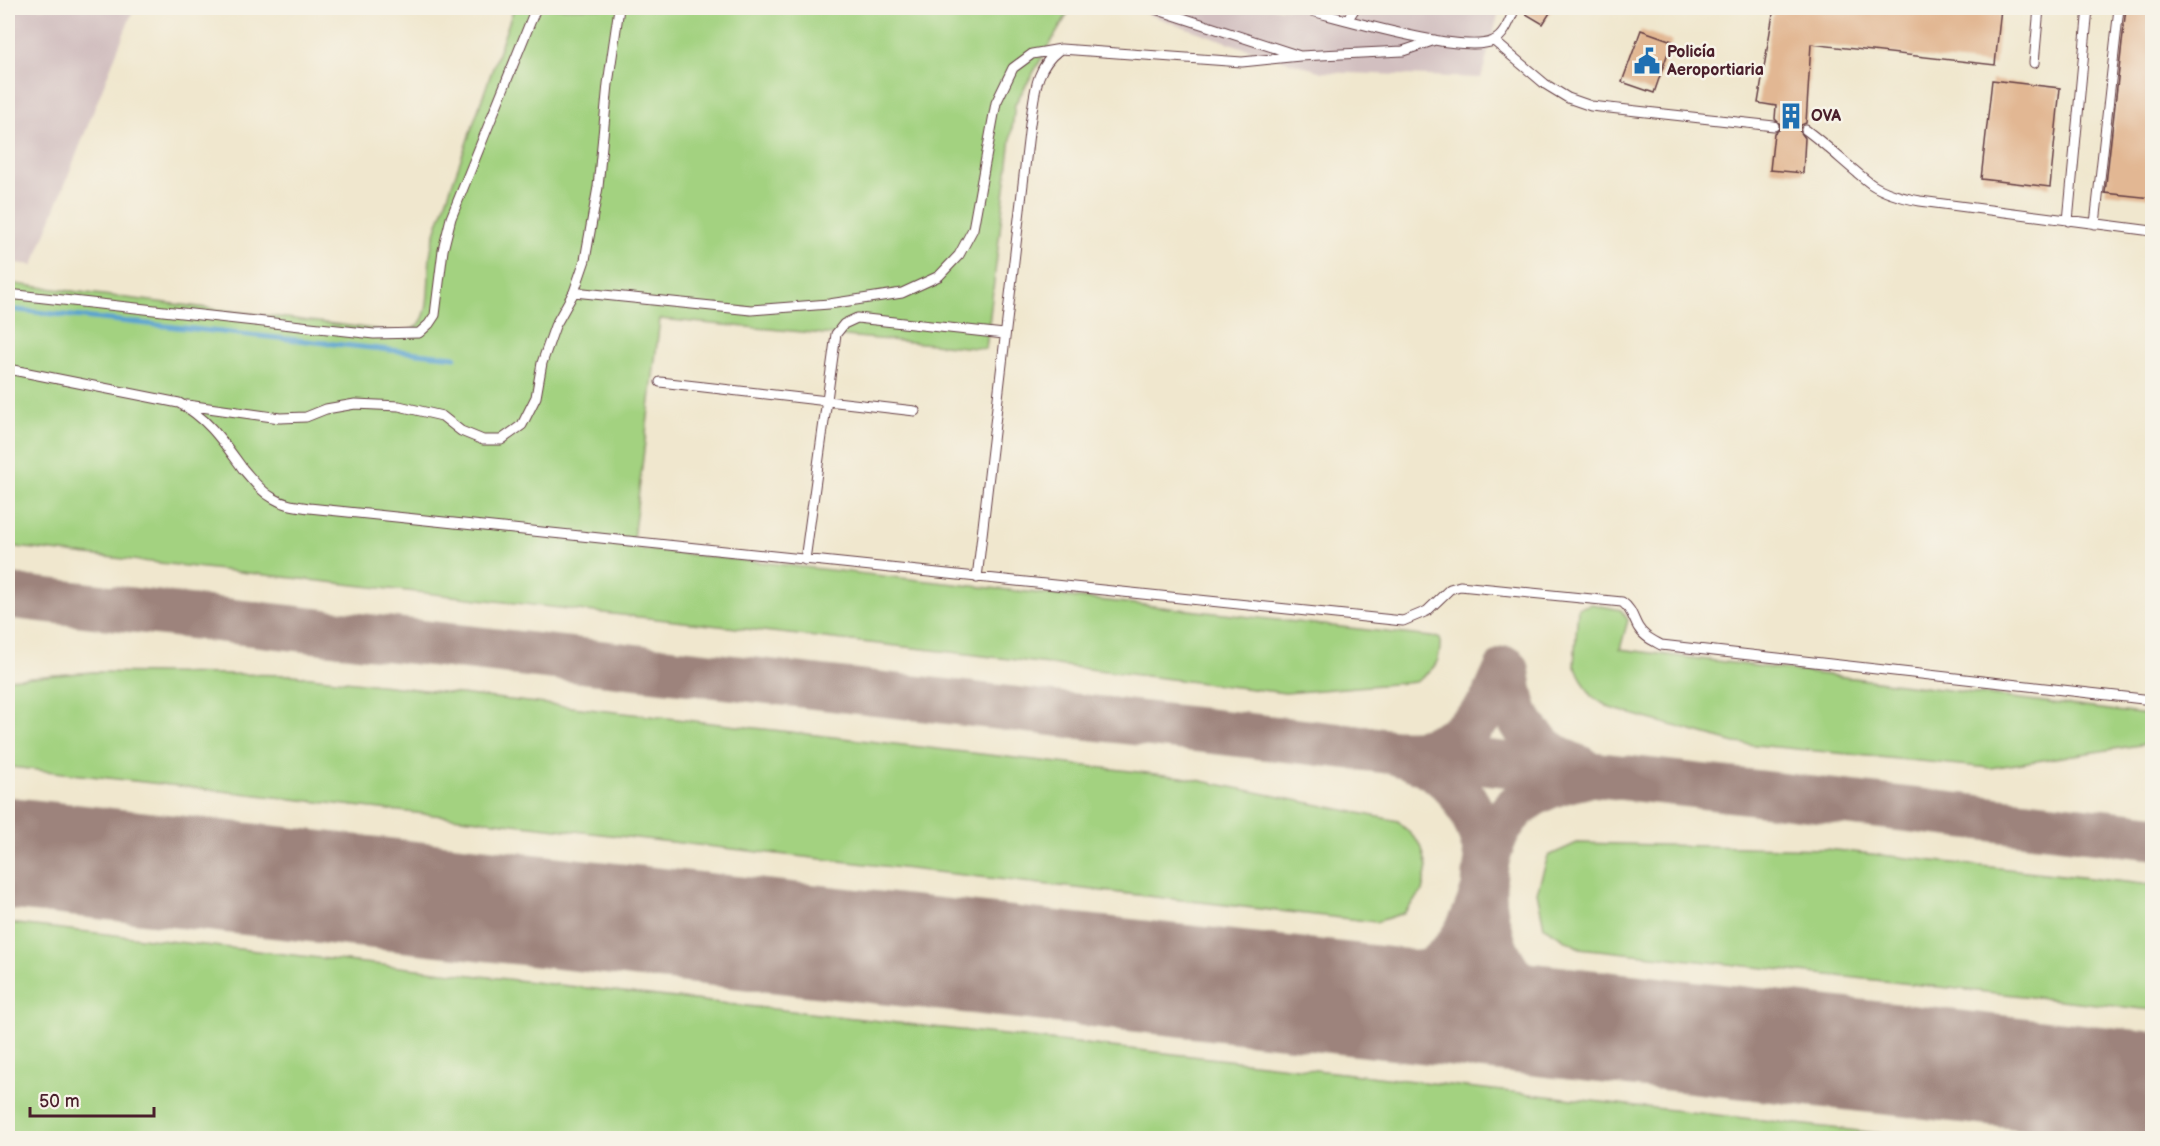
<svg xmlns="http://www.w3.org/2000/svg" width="2160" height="1146" font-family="'Balsamiq Sans',sans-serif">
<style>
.industrial{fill:#d2bfc0}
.green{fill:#a3d280;stroke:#767856;stroke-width:1.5}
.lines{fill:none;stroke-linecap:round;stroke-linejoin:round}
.stream{stroke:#58a2d0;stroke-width:5}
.taxiway{stroke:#9d837c;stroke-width:45}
.runway{stroke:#9d837c;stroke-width:112}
.building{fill:#e2b793}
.service-casing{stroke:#633d43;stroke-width:11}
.service{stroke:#fff;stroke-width:9}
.labels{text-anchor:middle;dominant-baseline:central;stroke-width:5;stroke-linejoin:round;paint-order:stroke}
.poi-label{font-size:16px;font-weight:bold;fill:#4a1f2b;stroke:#f7f3e8;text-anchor:start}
</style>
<rect width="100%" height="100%" fill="#f7f3e8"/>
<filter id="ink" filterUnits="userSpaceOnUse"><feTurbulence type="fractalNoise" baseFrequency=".0167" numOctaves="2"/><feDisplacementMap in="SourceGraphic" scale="12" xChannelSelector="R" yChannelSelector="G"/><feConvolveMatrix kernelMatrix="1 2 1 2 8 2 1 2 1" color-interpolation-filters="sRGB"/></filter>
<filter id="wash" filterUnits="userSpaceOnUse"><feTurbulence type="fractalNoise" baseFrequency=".008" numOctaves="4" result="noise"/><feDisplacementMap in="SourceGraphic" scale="24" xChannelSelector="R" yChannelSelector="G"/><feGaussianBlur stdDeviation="1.35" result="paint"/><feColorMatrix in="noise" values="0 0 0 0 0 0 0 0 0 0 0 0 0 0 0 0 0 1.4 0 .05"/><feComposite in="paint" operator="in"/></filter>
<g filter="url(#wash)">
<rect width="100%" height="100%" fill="#f0e7ce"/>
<path class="industrial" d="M8 8H134L33 265 8 262Z
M1130 8H1500L1481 78 1322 72 1244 48Z"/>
<path class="green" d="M514 8H1071L1015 104 986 349 660 319 632 548 1440 638C1441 662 1436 668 1416 682L1285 693 959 653 8 546V283L397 332C405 331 413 331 419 324 432 311 427 269 431 250 432 242 435 234 437 227Z
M1592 604 1621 610 1628 620 1620 649 2148 715 2152 743 1990 768 1735 743 1610 708 1591 696 1574 665 1578 608Z
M93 672 293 675 1182 777 1398 821 1421 845 1427 867 1422 892 1404 913 1376 922 11 767 8 765V679Z
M1577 843 1826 849 2152 885V1010L1579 948 1544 927 1537 892 1548 856Z
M8 923 1921 1138H8Z"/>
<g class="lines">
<path class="stream" d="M8 309 455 357"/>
<path class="taxiway" d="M8 596 2152 837
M1487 861C1480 822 1464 784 1426 764 1416 759 1405 756 1395 752 1404 752 1414 752 1423 751 1451 745 1479 723 1493 699 1498 690 1502 679 1507 669 1510 685 1511 705 1520 720 1533 744 1557 760 1582 769
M1369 1001C1433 974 1461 961 1483 891
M1574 1024C1554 1011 1531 998 1515 980 1476 933 1471 851 1516 807 1535 789 1558 782 1582 777"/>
<path class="runway" d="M8 853 1369 1001 2152 1088"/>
</g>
<g id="blocks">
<path class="building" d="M1522 8H1553L1543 24 1521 11Z
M1774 8H2001L1995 65 1811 44 1806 123 1801 125 1799 130 1805 138 1803 173 1770 170 1774 133 1779 130 1780 124 1775 119 1776 106 1758 103Z
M2126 8H2152V198L2105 193Z
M1641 30 1672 41 1654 93 1622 82Z
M1992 80 2060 88 2050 187 1981 179Z"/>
</g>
</g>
<g filter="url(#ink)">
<use href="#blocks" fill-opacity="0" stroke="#633d43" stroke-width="1.5"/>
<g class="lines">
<g class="service-casing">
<path id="service" d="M1152 8 1300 56 1403 51 1435 40
M1300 8C1338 17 1462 55 1493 41 1505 36 1510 19 1515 8
M1348 19 1355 8
M1494 41 1545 84 1568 98 1591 106 1774 126
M2034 63 2039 8
M1806 130C1829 147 1849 167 1871 184 1886 194 1903 198 1920 201L2152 231
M2068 221 2088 8
M2095 224 2119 8
M574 292 751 310 829 304 902 293 939 276 959 255 973 229 996 103 1013 68 1032 54 1061 49 1242 62 1300 56
M8 294 374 334 419 333 429 324 435 315 443 250 451 218 536 8
M8 369 179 403C208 418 224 443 243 469 252 479 261 492 273 498 284 505 296 506 309 508L1403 621 1427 611 1450 589 1460 586 1622 602C1631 608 1633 618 1638 627 1643 636 1652 640 1661 645L2152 700
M660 382 915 411
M187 405 280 418 306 417 326 409 355 404 399 406 442 416 461 431 483 440H501L522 425 536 397 542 363 555 326 574 292 585 260 598 187 608 84 619 8
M805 560 836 334 844 324 857 318 1004 334
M977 578 1030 124C1035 95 1034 69 1059 50"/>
</g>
<use href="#service" class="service"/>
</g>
</g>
<defs>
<g id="civic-bare" transform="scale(2.07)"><path d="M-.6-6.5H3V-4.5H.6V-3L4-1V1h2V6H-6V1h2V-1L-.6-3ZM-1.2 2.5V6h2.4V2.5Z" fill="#1f6fb2" stroke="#f7f3e8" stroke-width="2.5" paint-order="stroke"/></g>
<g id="building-bare" transform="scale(2.07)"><path d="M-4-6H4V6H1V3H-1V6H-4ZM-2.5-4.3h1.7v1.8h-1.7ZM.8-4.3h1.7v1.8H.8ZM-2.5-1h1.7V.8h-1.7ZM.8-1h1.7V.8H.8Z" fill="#1f6fb2" stroke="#f7f3e8" stroke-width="2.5" paint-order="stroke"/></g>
</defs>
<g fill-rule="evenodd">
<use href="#civic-bare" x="1647" y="61"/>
<use href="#building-bare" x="1791" y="116"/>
</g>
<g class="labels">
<g class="poi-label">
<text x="1667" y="52">Policía<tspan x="1667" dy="18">Aeroportiaria</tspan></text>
<text x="1811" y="116">OVA</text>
</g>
</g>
<rect width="2160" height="1146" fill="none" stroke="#f7f3e8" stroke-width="30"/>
<path d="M30 1107v9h124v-9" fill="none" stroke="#4a1f2b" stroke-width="3"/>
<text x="39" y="1107" font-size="18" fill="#4a1f2b" stroke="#f7f3e8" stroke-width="4.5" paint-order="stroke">50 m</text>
</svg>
